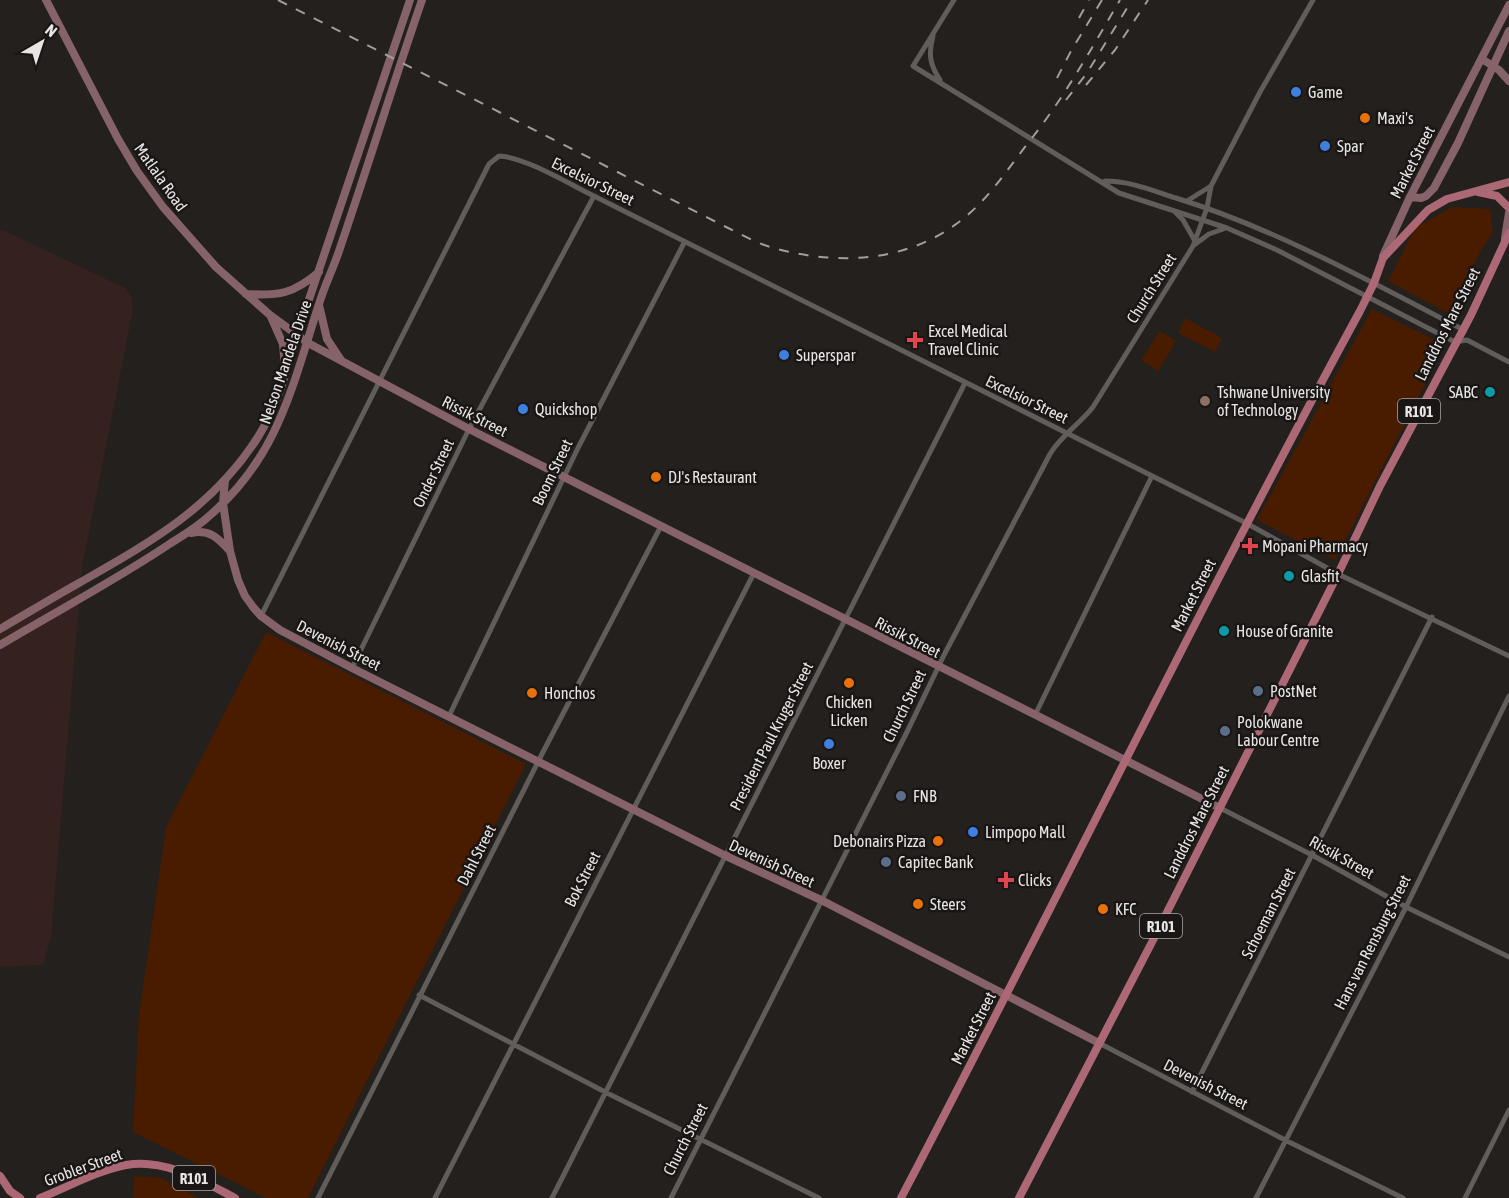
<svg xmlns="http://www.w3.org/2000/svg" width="1509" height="1198" font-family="'Asap Condensed',sans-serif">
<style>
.industrial{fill:#35221e}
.green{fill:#491c00}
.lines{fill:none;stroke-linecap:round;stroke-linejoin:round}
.minor{stroke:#605d5b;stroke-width:5}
.secondary{stroke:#866368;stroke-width:8}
.primary{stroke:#ac6875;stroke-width:8}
.rail{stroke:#a19e9d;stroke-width:2;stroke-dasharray:10 10;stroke-linecap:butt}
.shop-dot{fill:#3f7fe0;stroke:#191615;stroke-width:2}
.food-dot{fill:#e8710a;stroke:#191615;stroke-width:2}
.health-dot{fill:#e0444e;stroke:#191615;stroke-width:2}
.culture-dot{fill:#0f9aa8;stroke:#191615;stroke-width:2}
.education-dot{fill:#8d6e63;stroke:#191615;stroke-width:2}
.service-dot{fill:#5c6f8a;stroke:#191615;stroke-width:2}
.labels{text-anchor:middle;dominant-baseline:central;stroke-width:5;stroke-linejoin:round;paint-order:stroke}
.shield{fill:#191615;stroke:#aaa8a7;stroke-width:1.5}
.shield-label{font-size:15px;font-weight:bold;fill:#e8e6e5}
.poi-label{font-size:16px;fill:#e8e6e5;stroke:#191615;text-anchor:start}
.street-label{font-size:16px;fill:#e8e6e5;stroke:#191615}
</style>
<rect width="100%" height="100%" fill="#23201e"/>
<path class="industrial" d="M0 231H5L125 288 131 296 133 309 82 568 51 937 43 965 0 967Z"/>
<path class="green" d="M1452 207 1490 209 1493 232 1478 256 1451 315 1388 281 1415 228Z
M1372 309 1445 345 1335 560 1257 520Z
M1185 318 1222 338 1215 352 1178 333Z
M1160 331 1176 341 1158 371 1141 360Z
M266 632 526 764 308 1198H266L133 1132 139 1015 166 827Z
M134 1176 161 1178 199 1198H133Z"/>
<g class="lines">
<path class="minor" d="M954 0 913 66 1119 193 1227 228 1277 250 1455 342 1467 340 1509 362
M933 36C928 54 930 65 940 80
M1105 181C1130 181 1151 190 1176 198 1276 229 1369 281 1462 329L1464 332
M1187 201 1211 186
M1174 211 1183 220 1195 241
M1194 245 1209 234 1226 228
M261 616 489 164 499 156C525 157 569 184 594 196L1246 523 1338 574 1509 656
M352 668 469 429 594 196
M1035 715 1152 476
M449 716 578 448 684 243
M1220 808 1312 855 1406 907 1509 957
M419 995 607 1093 819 1198
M1099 1043 1285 1140 1403 1198
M1192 1092 1432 617
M318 1198 543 752 661 526
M435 1198 754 573
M552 1198 965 383
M671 1198 908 730 944 655 1050 454C1062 434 1079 425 1093 407L1193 246 1207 208 1211 186 1260 92 1313 0
M1256 1198 1406 907 1509 696
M1465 1198 1509 1110"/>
<path class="secondary" d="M46 0 118 139 137 171 163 207 216 267 270 315 308 343 469 429 1220 808
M1482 59 1499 70 1509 81
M1410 197 1421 198 1426 196 1434 188 1458 143 1509 31
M1505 238 1509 213
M1383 256 1410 197 1509 5
M246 294C279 296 293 294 319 272
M319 305 327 339 341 360
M271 317 283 344 285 368
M225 480 223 503 230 551 238 580 245 596 253 607 261 616 280 630 352 668 726 856 821 900 1099 1043
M191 533C210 529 218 538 230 551
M0 629C26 614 52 598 79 583 149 543 213 508 258 437 277 407 287 370 297 335L410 0
M0 645C57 611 116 580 171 543 184 535 197 527 208 517 278 458 292 387 319 304 325 284 335 265 341 245 369 163 394 81 422 0"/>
<path class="primary" d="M1478 192 1497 196 1509 208
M0 1176 10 1191 20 1198
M40 1198C68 1187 96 1171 126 1165 165 1158 202 1181 235 1198
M901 1198C1056 903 1201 603 1360 311L1374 283 1383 258 1428 210 1447 199 1509 182
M1019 1198 1151 944 1338 574 1380 486 1471 315 1509 233"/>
<path class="rail" d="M278 0 724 226C739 233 754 242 770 247 839 267 915 263 971 212 995 190 1012 163 1032 138 1065 96 1093 46 1120 0
M1079 18 1089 0
M1057 78 1071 51 1102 0
M1086 85 1115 50 1148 0
M1066 100 1087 73 1132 0"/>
</g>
<g class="shop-dot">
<circle cx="1296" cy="92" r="6"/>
<circle cx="1325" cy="146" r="6"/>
<circle cx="784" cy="355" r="6"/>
<circle cx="523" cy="409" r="6"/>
<circle cx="829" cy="744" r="6"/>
<circle cx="973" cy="832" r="6"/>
</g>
<g class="food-dot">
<circle cx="1365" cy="118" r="6"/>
<circle cx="656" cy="477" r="6"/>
<circle cx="849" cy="683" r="6"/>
<circle cx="532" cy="693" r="6"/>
<circle cx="938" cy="841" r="6"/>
<circle cx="918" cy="904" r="6"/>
<circle cx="1103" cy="909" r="6"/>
</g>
<g class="health-dot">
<path d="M912 331h6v6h6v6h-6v6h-6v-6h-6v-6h6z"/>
<path d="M1247 537h6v6h6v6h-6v6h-6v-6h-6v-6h6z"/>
<path d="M1003 871h6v6h6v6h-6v6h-6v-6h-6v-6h6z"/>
</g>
<g class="culture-dot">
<circle cx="1490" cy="392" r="6"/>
<circle cx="1289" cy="576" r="6"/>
<circle cx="1224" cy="631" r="6"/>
</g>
<circle class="education-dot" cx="1205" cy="401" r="6"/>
<g class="service-dot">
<circle cx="1258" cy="691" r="6"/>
<circle cx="1225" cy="731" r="6"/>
<circle cx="901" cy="796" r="6"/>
<circle cx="886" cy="862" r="6"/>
</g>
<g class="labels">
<g class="shield">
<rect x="1398" y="399" width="42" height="24" rx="4.5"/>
<rect x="1140" y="914" width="42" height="24" rx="4.5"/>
<rect x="173" y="1166" width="42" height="24" rx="4.5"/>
</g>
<g class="shield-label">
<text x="1419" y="411">R101</text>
<text x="1161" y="926">R101</text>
<text x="194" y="1178">R101</text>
</g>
<g class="poi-label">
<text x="1308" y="92">Game</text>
<text x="1377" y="118">Maxi's</text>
<text x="1337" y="146">Spar</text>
<text x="928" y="331">Excel Medical<tspan x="928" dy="18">Travel Clinic</tspan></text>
<text x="796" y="355">Superspar</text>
<text x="1217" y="392">Tshwane University<tspan x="1217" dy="18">of Technology</tspan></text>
<text x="1478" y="392" text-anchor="end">SABC</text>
<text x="535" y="409">Quickshop</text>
<text x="668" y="477">DJ's Restaurant</text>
<text x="1262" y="546">Mopani Pharmacy</text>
<text x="1301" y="576">Glasfit</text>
<text x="1236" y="631">House of Granite</text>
<text x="1270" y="691">PostNet</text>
<text x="544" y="693">Honchos</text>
<text x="849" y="702" text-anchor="middle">Chicken<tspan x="849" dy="18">Licken</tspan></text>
<text x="1237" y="722">Polokwane<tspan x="1237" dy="18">Labour Centre</tspan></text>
<text x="829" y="763" text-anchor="middle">Boxer</text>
<text x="913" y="796">FNB</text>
<text x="985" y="832">Limpopo Mall</text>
<text x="926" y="841" text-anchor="end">Debonairs Pizza</text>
<text x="898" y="862">Capitec Bank</text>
<text x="1018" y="880">Clicks</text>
<text x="930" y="904">Steers</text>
<text x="1115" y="909">KFC</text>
</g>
<g class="street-label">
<text transform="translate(1412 162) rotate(-63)">Market Street</text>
<text transform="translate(161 177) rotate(55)">Matlala Road</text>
<text transform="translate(593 181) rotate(26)">Excelsior Street</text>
<text transform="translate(1151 288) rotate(-58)">Church Street</text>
<text transform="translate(1447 324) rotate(-63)">Landdros Mare Street</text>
<text transform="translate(285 362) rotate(-71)">Nelson Mandela Drive</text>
<text transform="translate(1027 399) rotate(26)">Excelsior Street</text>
<text transform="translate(475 416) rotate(27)">Rissik Street</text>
<text transform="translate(552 472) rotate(-64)">Boom Street</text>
<text transform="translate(433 473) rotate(-64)">Onder Street</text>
<text transform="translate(1193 595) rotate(-63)">Market Street</text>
<text transform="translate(908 637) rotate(27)">Rissik Street</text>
<text transform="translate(339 645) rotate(27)">Devenish Street</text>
<text transform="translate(904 706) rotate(-64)">Church Street</text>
<text transform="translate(771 736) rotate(-63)">President Paul Kruger Street</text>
<text transform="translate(1196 822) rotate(-63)">Landdros Mare Street</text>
<text transform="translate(476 855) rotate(-63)">Dahl Street</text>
<text transform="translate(1342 857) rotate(29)">Rissik Street</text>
<text transform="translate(772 863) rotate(25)">Devenish Street</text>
<text transform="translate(582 879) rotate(-63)">Bok Street</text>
<text transform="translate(1268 913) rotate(-63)">Schoeman Street</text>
<text transform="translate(1372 942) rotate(-63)">Hans van Rensburg Street</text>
<text transform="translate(973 1028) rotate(-63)">Market Street</text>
<text transform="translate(1206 1084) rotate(27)">Devenish Street</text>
<text transform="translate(685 1139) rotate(-63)">Church Street</text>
<text transform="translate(83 1167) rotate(-20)">Grobler Street</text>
</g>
</g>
<g transform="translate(42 42) rotate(39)" stroke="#191615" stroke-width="4.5" paint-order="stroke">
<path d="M0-4.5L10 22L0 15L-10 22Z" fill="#e8e6e5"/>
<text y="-9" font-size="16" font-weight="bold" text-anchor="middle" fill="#e8e6e5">N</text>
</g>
</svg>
